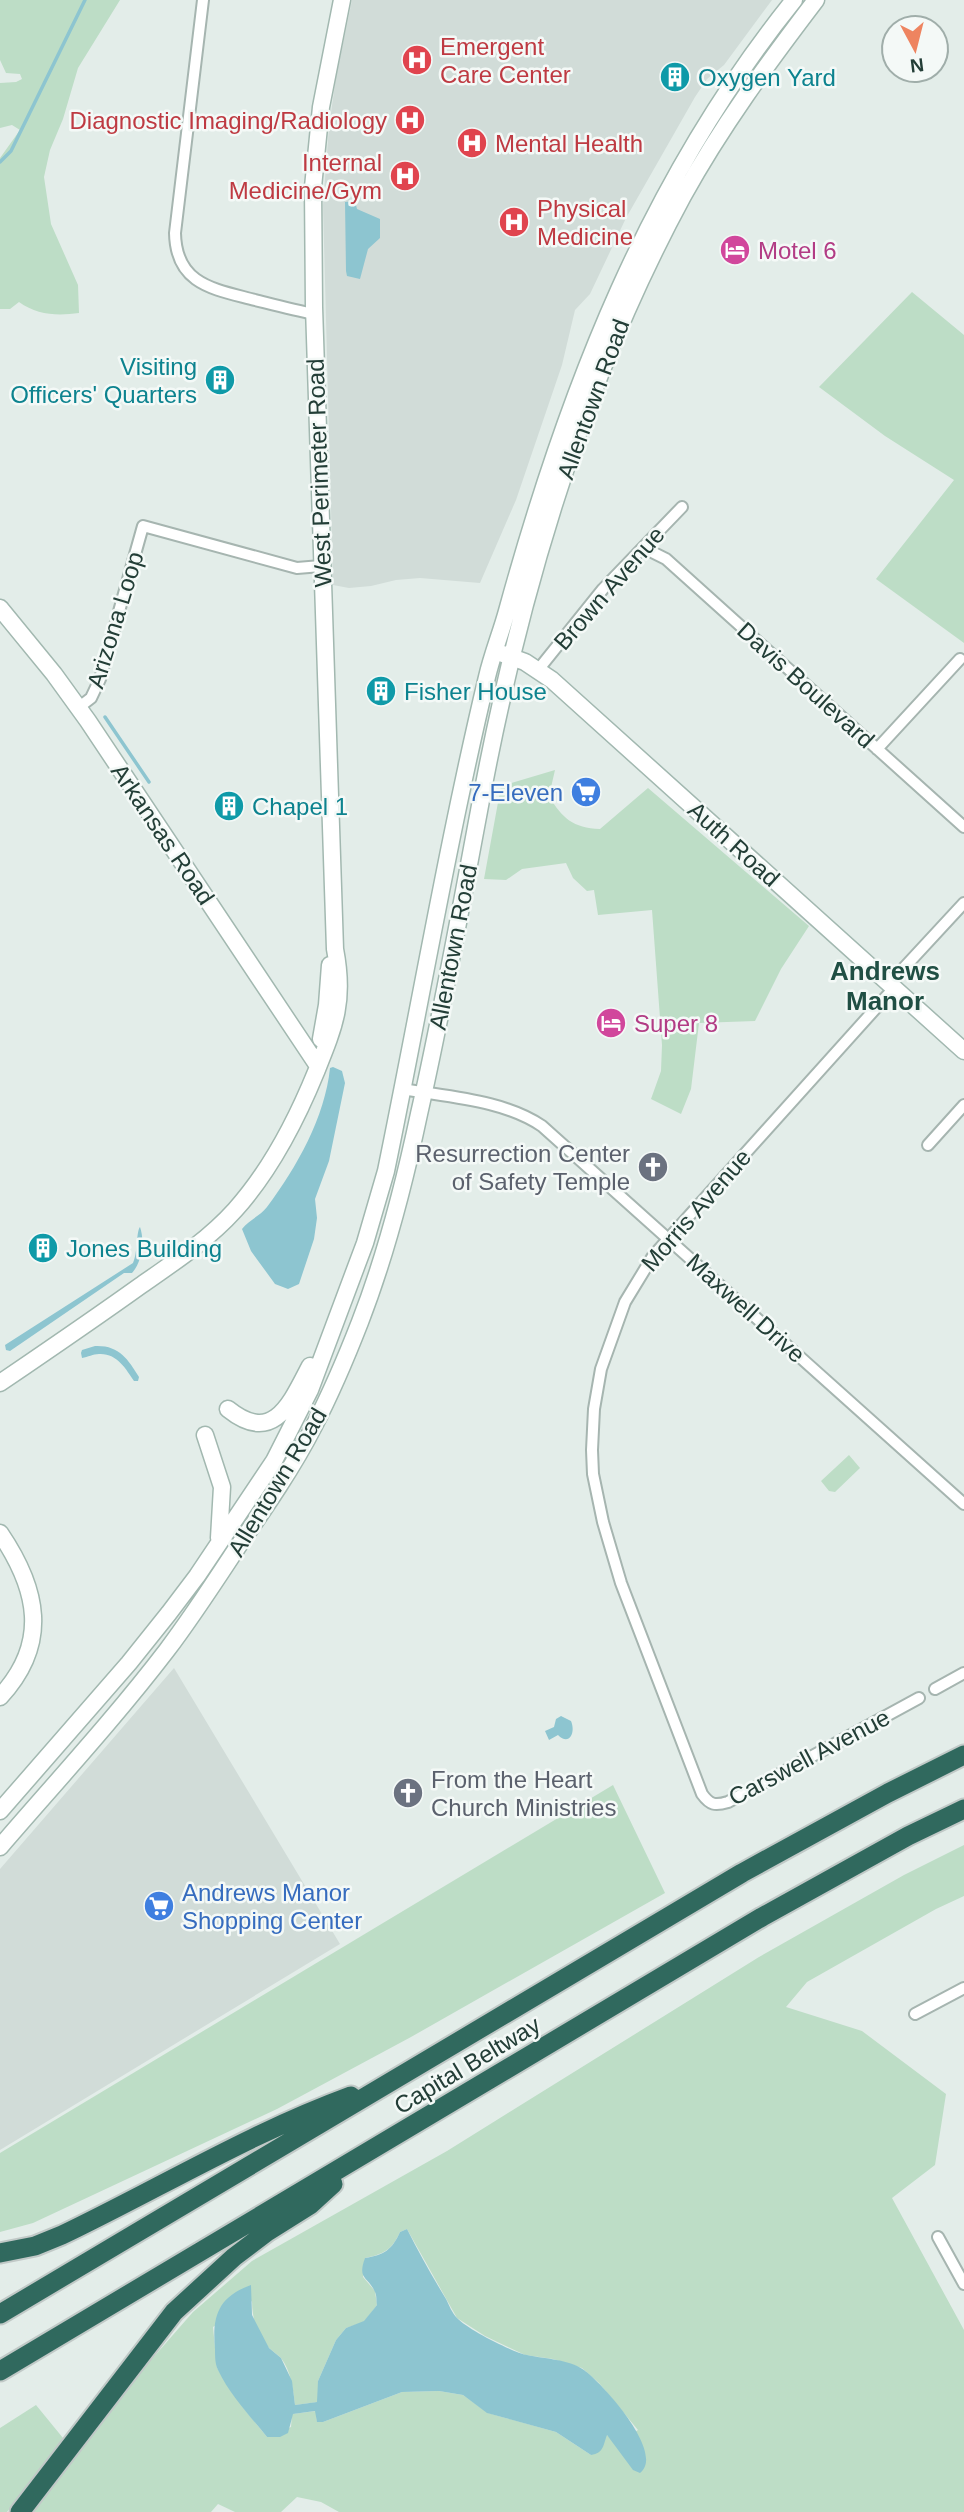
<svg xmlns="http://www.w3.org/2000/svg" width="964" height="2512" font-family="Helvetica,sans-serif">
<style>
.built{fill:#d1dcd8}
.green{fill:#bdddc6;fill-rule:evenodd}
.water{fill:#8dc5d0}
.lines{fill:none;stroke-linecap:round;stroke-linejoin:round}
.stream{stroke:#8dc5d0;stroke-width:3.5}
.street-casing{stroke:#a6b5b0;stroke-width:14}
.secondary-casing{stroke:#a2b8b0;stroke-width:19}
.highway-casing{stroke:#c1c9c7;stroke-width:23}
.street{stroke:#fff;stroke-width:10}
.secondary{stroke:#fff;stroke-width:16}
.highway{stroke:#30695e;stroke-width:19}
.labels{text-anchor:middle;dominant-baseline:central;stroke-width:5;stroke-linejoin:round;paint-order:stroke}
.health-label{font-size:24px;fill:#be3a42;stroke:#f4f9f7;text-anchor:start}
.culture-label{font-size:24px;fill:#0d838f;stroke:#f4f9f7;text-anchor:start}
.hotel-label{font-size:24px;fill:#b23c85;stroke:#f4f9f7;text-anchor:start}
.street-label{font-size:24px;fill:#233e37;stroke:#f4f9f7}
.shop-label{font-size:24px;fill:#366cbe;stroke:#f4f9f7;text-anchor:end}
.worship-label{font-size:24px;fill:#5b616d;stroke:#f4f9f7;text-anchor:end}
.neighbourhood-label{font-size:26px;font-weight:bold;fill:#204f44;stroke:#f4f9f7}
</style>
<rect width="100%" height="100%" fill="#e3ede9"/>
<path class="built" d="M352 0H772L724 65 707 79 695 97 626 218 590 294 575 310 562 365 516 500 480 583 420 578 396 580 371 586 349 588 333 585 323 205 329 127 336 77Z
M174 1668 340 1944 0 2150V1869Z"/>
<path class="green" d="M0 0H120L78 68 63 119 50 150 44 177 51 224 78 285 79 313C57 316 37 315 19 302L10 309H0V158L20 130 12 125 0 128V83L16 82 22 79 20 74 6 73 0 60Z
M912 292 964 335V643L876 579 954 480 885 436 819 387Z
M555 770 549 796C562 818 573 828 600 829L648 788 809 926 781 969 755 1021 699 1023 691 1089 681 1114 651 1099 661 1071 662 1045 652 910 598 915 594 890 587 891 573 878 566 863 522 869 506 880 484 879 501 786Z
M849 1455 860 1468 835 1492 829 1491 821 1481Z
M613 1785 665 1893 411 2037 277 2109 33 2223 0 2232V2153Z
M964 1845V1896L936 1909 807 1982 786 2007 862 2031 946 2094 935 2165 892 2198 964 2330V2512H339L321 2502 297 2497 281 2512H235L218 2504 211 2512H30L137 2376 193 2312 252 2261 447 2151 759 1957 904 1875ZM407 2229 457 2318 485 2336 525 2355 553 2359 582 2368 599 2383 638 2430 616 2444 606 2434 591 2455 556 2432 488 2413 463 2395 439 2391 402 2392 323 2422H317L316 2411 292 2414 291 2427 267 2437 245 2410 217 2368 213 2327 252 2301C252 2318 257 2334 268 2347 272 2351 277 2354 281 2358 291 2371 293 2389 295 2405L318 2402V2381L336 2340 346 2328 364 2322 377 2305 375 2291 363 2277 365 2258C384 2254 392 2250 400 2232Z
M36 2405 63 2438 7 2512H0V2428Z"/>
<path class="water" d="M355 201 357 209 380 219V238L368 249 360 279 347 276 346 271 345 202Z
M333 1067 342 1071 345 1083 329 1161 315 1199 317 1218 314 1239 299 1284 288 1289 275 1284 251 1251 242 1229C249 1220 260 1216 267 1207 297 1167 325 1117 330 1068Z
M140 1227C145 1241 142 1262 132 1273H124L10 1351 6 1350 5 1345 133 1263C138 1252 136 1232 140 1227Z
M95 1346C119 1345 128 1359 139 1377L138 1381H134C126 1369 117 1353 99 1354 93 1354 88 1357 82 1358L81 1353 82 1350Z
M561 1716 571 1721C576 1733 569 1746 558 1735L549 1740 545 1731 554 1727 556 1719Z
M407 2229C419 2253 432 2276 446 2299 449 2305 452 2313 457 2318 467 2329 512 2352 527 2355 545 2359 568 2359 584 2370 602 2383 666 2453 640 2473L633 2470 607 2435C603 2445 604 2453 591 2455L556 2432 487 2413 463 2395 439 2391 402 2392 323 2422H317L315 2411 293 2414 288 2433 280 2437H267C250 2416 230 2395 218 2370 215 2364 215 2356 215 2349 212 2316 218 2297 251 2285L252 2315 269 2348 281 2358 292 2381 295 2405 317 2402 318 2381 336 2340 346 2328 364 2321 377 2305C376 2300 377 2296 375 2292 368 2276 357 2280 365 2258 384 2255 392 2250 400 2232Z"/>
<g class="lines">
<path class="stream" d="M0 162 11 151 85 0
M105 717 149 782"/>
<g class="street-casing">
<path id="street" d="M203 0 175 233C176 285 214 289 255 300 275 305 294 310 314 314
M644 548 666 559 964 827
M538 670 603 589 682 507
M78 708 91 698 100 679 143 526 297 568 321 566
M877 749 960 659
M889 984 964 903
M894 988 653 1256 625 1302 601 1369 594 1409 592 1450 593 1474 603 1522 621 1583 702 1794C710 1805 715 1806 728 1802L919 1698
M403 1089C448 1097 504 1100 542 1126L964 1504
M928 1145 964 1105
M935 1689 964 1673
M915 2014 964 1988
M938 2237 964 2284"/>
</g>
<g class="secondary-casing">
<path id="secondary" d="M0 608 54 674 88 721 318 1066
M503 654 525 662 552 680 964 1051
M321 1039 327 1005 330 965
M0 1383C47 1351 94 1319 140 1286 173 1263 208 1240 235 1210 271 1170 296 1121 316 1072 335 1025 345 1001 335 949L314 307 313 187 321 107 342 0
M228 1409C274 1446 291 1402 310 1366
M205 1435 222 1487 219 1538
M0 1533C38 1589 50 1643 0 1697
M0 1811 129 1663 169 1613 197 1576 274 1461 310 1390 365 1243 386 1171C420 1006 448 840 487 677 492 655 501 633 507 611 568 389 649 180 794 0
M0 1847C56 1782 115 1718 167 1650 192 1617 214 1583 237 1548 264 1509 292 1469 314 1426 331 1393 346 1358 360 1322 386 1255 404 1185 419 1114 442 1013 460 912 479 811 518 598 580 386 683 196 721 127 768 63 816 0"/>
</g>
<g class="highway-casing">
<path id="highway" d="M0 2253 35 2246 62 2235C158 2189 250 2133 351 2096
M0 2314 742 1873 888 1793 964 1755
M0 2371 762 1917 908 1836 964 1809
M20 2512 174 2312 234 2257 267 2232 310 2205 333 2184"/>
</g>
<use href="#street" class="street"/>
<use href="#secondary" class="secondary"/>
<use href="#highway" class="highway"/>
</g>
<defs>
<g id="hospital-disc" transform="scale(1.575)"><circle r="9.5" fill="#e0444e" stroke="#f4f9f7"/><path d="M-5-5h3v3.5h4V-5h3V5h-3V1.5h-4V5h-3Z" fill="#fff"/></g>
<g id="building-disc" transform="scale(1.575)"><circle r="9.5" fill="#0f9aa8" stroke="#f4f9f7"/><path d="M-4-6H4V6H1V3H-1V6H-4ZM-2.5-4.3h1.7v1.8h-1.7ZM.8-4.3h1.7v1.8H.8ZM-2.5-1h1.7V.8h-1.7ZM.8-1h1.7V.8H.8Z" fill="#fff"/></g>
<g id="hotel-disc" transform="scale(1.575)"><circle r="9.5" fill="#d1479c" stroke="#f4f9f7"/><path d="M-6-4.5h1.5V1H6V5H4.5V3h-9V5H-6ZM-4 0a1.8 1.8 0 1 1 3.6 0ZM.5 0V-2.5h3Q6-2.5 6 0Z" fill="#fff"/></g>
<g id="supermarket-disc" transform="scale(1.575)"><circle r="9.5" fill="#3f7fe0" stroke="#f4f9f7"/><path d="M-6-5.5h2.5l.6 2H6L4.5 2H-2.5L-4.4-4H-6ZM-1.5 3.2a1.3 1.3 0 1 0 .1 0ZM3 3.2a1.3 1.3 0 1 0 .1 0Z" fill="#fff"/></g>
<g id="church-disc" transform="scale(1.575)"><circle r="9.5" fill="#6b7280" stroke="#f4f9f7"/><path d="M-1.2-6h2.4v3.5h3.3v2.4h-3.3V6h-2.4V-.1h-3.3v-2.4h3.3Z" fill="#fff"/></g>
</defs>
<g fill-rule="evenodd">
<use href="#hospital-disc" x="417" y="60"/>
<use href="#building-disc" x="675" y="77"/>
<use href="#hospital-disc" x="410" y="120"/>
<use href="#hospital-disc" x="472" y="143"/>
<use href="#hospital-disc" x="405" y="176"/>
<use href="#hospital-disc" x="514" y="222"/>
<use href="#hotel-disc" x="735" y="250"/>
<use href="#building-disc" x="220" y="380"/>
<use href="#building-disc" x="381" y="691"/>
<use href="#supermarket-disc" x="586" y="792"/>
<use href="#building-disc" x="229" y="806"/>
<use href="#hotel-disc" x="611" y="1023"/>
<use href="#church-disc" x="653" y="1167"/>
<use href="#building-disc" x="43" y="1248"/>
<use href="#church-disc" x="408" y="1793"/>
<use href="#supermarket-disc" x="159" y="1906"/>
</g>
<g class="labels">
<g class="health-label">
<text x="440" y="46">Emergent<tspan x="440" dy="28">Care Center</tspan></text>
<text x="387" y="120" text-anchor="end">Diagnostic Imaging/Radiology</text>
<text x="495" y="143">Mental Health</text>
<text x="382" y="162" text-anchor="end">Internal<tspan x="382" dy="28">Medicine/Gym</tspan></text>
<text x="537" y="208">Physical<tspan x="537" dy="28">Medicine</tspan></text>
</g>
<g class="culture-label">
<text x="698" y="77">Oxygen Yard</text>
<text x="197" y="366" text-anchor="end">Visiting<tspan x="197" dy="28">Officers' Quarters</tspan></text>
<text x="404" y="691">Fisher House</text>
<text x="252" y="806">Chapel 1</text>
<text x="66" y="1248">Jones Building</text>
</g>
<g class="hotel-label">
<text x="758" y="250">Motel 6</text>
<text x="634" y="1023">Super 8</text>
</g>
<g class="street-label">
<text transform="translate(593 399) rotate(-70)">Allentown Road</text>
<text transform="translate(319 473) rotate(-92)">West Perimeter Road</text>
<text transform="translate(609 588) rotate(-49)">Brown Avenue</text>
<text transform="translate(115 620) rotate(-73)">Arizona Loop</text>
<text transform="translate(806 685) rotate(42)">Davis Boulevard</text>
<text transform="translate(163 834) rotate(56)">Arkansas Road</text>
<text transform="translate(734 844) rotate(42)">Auth Road</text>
<text transform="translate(453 947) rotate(-79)">Allentown Road</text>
<text transform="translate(696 1210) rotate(-49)">Morris Avenue</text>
<text transform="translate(746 1308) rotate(42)">Maxwell Drive</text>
<text transform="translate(277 1482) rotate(-59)">Allentown Road</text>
<text transform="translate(809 1757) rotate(-28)">Carswell Avenue</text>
<text transform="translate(467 2065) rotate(-31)">Capital Beltway</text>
</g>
<g class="shop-label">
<text x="563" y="792">7-Eleven</text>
<text x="182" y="1892" text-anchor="start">Andrews Manor<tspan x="182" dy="28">Shopping Center</tspan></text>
</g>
<g class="worship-label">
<text x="630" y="1153">Resurrection Center<tspan x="630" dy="28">of Safety Temple</tspan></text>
<text x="431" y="1779" text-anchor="start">From the Heart<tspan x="431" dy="28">Church Ministries</tspan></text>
</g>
<g class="neighbourhood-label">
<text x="885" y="971">Andrews<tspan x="885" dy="30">Manor</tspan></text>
</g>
</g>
<g transform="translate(915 49) rotate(173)"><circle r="33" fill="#f4f9f7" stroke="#a0aeaa" stroke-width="2"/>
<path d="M0-5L12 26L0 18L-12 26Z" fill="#ee8460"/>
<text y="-10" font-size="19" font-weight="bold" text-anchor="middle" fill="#233e37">N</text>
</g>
</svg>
